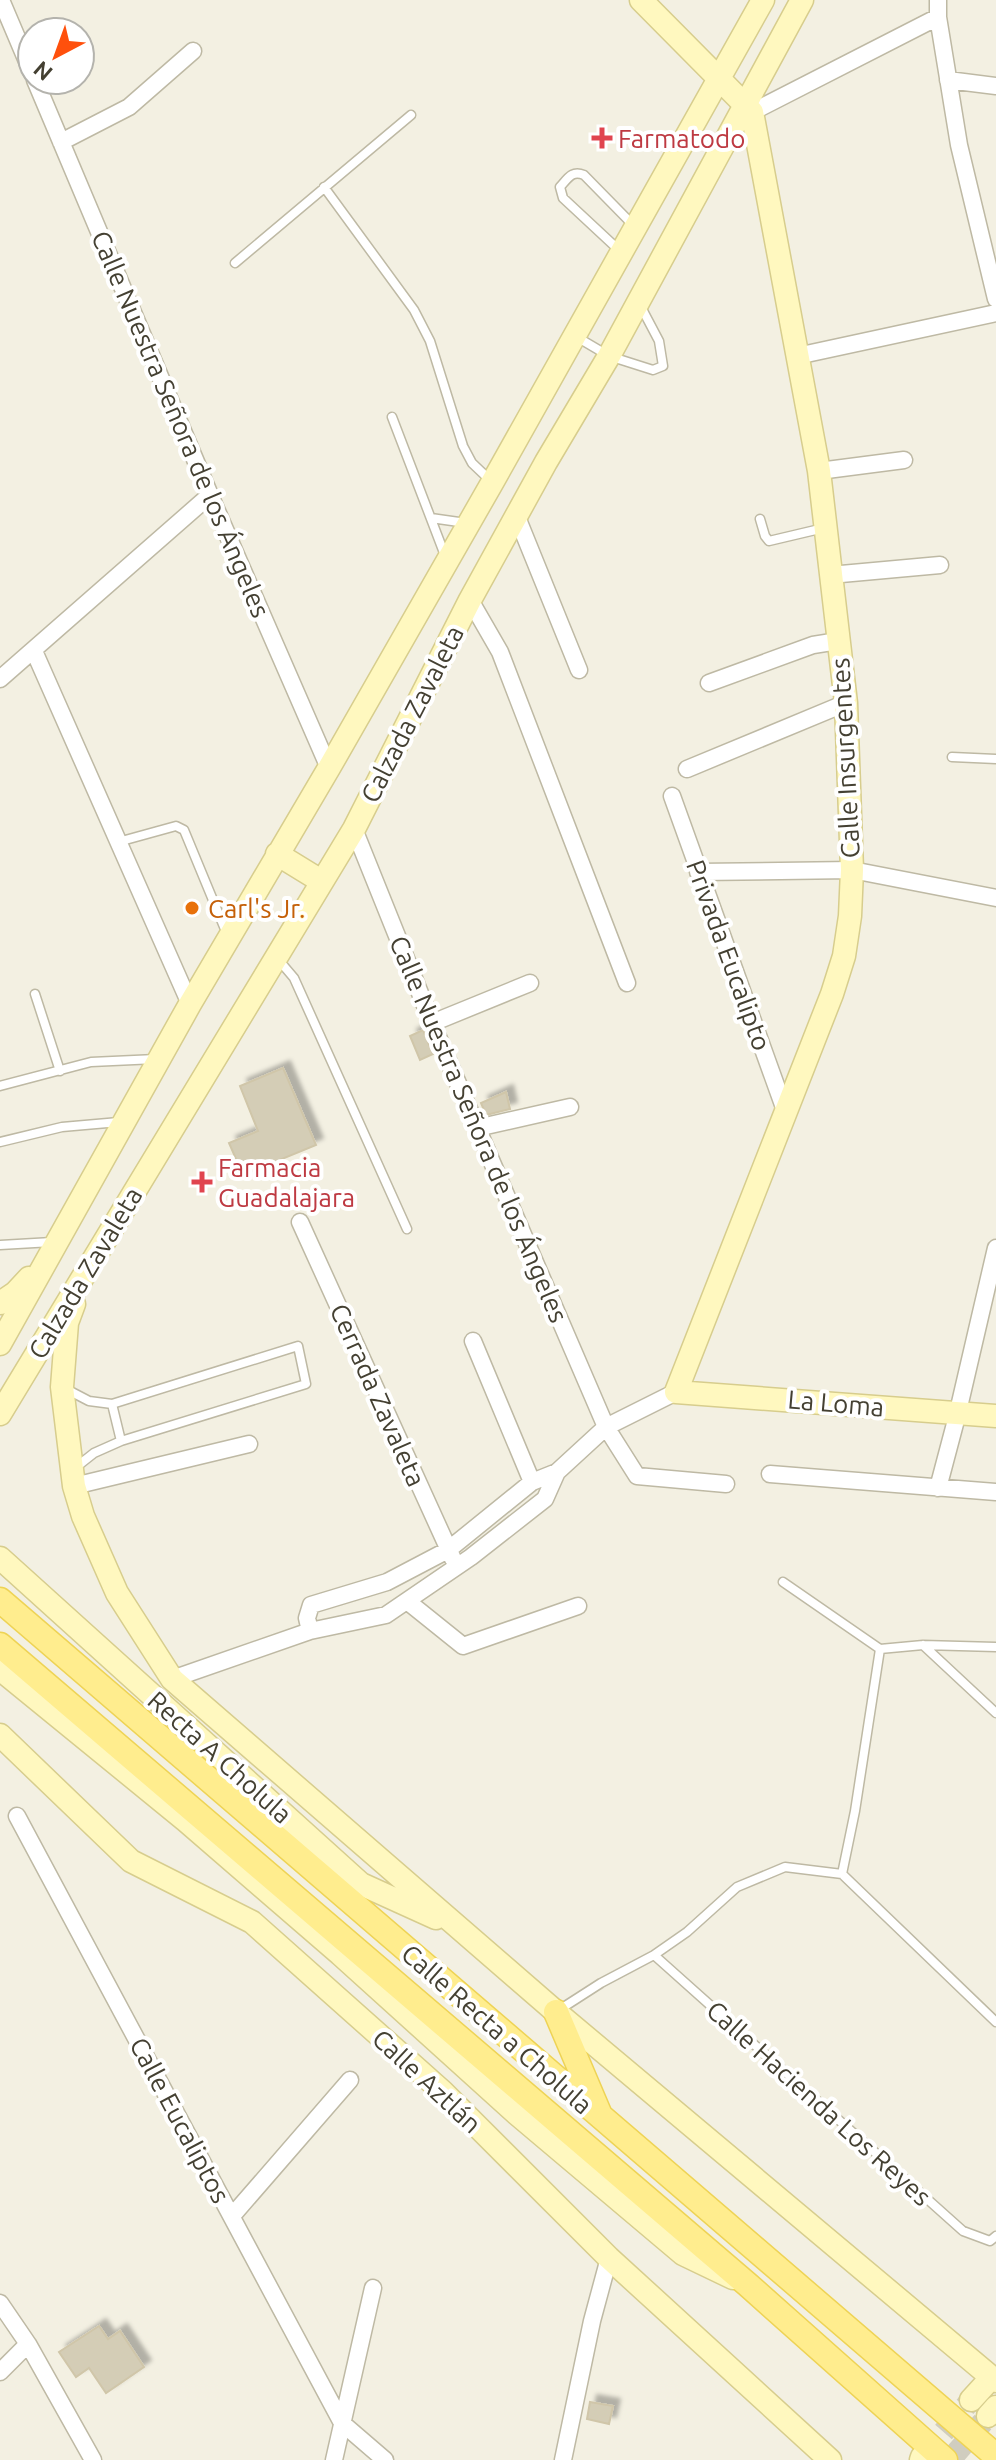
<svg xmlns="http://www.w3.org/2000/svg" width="996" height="2460" font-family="Ubuntu,sans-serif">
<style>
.building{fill:#d4cdb6;stroke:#d0c6a9;stroke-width:2;filter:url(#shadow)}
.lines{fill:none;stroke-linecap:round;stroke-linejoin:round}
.secondary-tunnel{stroke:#d0cdbf;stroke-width:22;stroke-dasharray:22 11;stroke-linecap:butt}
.lane-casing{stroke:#beb9a4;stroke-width:11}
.street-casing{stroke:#beb9a4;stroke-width:19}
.secondary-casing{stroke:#d7cd8d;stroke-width:25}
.primary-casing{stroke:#eed355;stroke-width:27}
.lane{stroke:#fff;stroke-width:8}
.street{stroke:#fff;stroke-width:16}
.secondary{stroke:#fff8bf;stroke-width:22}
.primary{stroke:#ffed8e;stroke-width:24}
.health-dot{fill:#e0444e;stroke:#fff;stroke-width:3}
.food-dot{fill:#e8710a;stroke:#fff;stroke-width:3}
.labels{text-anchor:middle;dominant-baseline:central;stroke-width:8;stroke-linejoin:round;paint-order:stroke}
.health-label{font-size:26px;fill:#be3a42;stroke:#fff;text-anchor:start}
.street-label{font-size:26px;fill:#444032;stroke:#fff}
.food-label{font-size:26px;fill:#c56008;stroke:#fff;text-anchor:start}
</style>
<defs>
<filter id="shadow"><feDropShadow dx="7" dy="-7" stdDeviation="2" flood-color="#0004"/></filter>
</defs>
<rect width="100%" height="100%" fill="#f3f0e2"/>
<path class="building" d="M423 1030 433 1054 420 1060 410 1036Z
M283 1068 316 1145 243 1175 229 1143 258 1131 240 1086Z
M506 1092 510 1109 486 1115 481 1103Z
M99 2326 108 2339 120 2331 144 2367 106 2393 89 2368 76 2377 59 2352Z
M590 2402 613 2406 609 2424 587 2419Z"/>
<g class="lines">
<path class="secondary-tunnel" d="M922 2457 971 2400
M950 2460 983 2422"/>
<g class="lane-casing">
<path id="lane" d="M324 187 414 310 430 341 463 446 472 463 492 482
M621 252 563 198 560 187C568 178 572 170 584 175L635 227
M235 263 411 115
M575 336 609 356 653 370 663 366 659 341 640 305
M392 417 446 558
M431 518 466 523
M760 519 765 536 769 541 824 528
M952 757 996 759
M118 842 176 826 184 830 227 934
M277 958 294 978 407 1229
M35 994 60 1071
M0 1086 91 1062 156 1059
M0 1142 62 1127 119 1122
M0 1245 52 1242
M66 1389 89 1401 112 1404 298 1346 306 1384 121 1441 94 1453 75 1468
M112 1404 121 1441
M783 1582 880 1649
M923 1645 996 1713
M880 1649 923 1645 996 1647
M842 1874 996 2022
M654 1955 963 2231 990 2241 996 2236
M559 2010 601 1983 654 1955 687 1932 737 1887 785 1867 842 1874 855 1811 880 1649"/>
</g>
<g class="street-casing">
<path id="street" d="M1 0 32 73
M938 0V17L959 145 996 299
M35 80 210 495 329 768
M948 80 996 86
M752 112 938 17
M61 142 129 107 193 51
M797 356 996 313
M819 471 904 460
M517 517 579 670
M830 575 940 565
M470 600 500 652 627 983
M34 651 190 1004
M0 679 210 495
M709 683 813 645 838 641
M687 769 846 703
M672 796 786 1113
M354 829 432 1023 606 1427 637 1476 726 1484
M698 872 852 870 996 898
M432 1023 530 983
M477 1128 570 1107
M300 1222 453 1559
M473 1341 532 1482
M770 1474 996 1492
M74 1486 249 1444
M938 1488 956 1420 996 1248
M407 1601 463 1646 578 1606
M310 1631 307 1618 311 1605 387 1582 448 1550 532 1482 557 1472 606 1427 676 1392
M172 1679 310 1631 386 1615 471 1557 545 1499 557 1472
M17 1816 342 2423 385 2460
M232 2216 350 2080
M0 2303 28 2344 93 2460
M0 2372 28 2344
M334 2460 373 2288
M563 2460 592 2321 609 2258"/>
</g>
<g class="secondary-casing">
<path id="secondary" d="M641 0 752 112 819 471 846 703 852 870 850 916 844 956 832 994 676 1392 996 1416
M277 854 321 881
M0 1303 15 1293 29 1278
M74 1304 67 1323 62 1387 74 1486 83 1516 117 1593 172 1679 556 2012 996 2381
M0 1344 190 1004 329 768 492 483 763 0
M0 1414 354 829 470 600 546 462 609 356 802 0
M0 1558 361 1884 436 1918
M0 1669 185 1820 340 1954 517 2114 683 2254 733 2278
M0 1735 131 1861 252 1922 443 2092 609 2258 830 2460
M971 2400 992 2377
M988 2416 996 2407
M921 2460 922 2457"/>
</g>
<g class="primary-casing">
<path id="primary" d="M0 1600 996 2456
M0 1645 747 2284 945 2460
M556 2012 599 2113"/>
</g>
<use href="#lane" class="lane"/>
<use href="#street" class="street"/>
<use href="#secondary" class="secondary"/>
<use href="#primary" class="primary"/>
</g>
<g class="health-dot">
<path d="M598 126h8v8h8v8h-8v8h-8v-8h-8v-8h8z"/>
<path d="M198 1170h8v8h8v8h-8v8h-8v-8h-8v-8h8z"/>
</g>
<circle class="food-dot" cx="192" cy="908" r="8"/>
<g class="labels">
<g class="health-label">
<text x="618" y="138">Farmatodo</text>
<text x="218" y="1167">Farmacia<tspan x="218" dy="30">Guadalajara</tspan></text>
</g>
<g class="street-label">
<text transform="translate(181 424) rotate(67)">Calle Nuestra Señora de los Ángeles</text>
<text transform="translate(412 714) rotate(-63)">Calzada Zavaleta</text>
<text transform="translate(845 758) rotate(-93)">Calle Insurgentes</text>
<text transform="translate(729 955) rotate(70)">Privada Eucalipto</text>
<text transform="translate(479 1129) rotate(67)">Calle Nuestra Señora de los Ángeles</text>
<text transform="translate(85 1273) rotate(-59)">Calzada Zavaleta</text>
<text transform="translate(378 1395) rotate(66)">Cerrada Zavaleta</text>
<text transform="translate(836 1403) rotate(5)">La Loma</text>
<text transform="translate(220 1757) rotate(42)">Recta A Cholula</text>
<text transform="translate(497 2029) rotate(41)">Calle Recta a Cholula</text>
<text transform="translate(427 2081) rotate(43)">Calle Aztlán</text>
<text transform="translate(819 2103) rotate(42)">Calle Hacienda Los Reyes</text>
<text transform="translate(180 2120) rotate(62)">Calle Eucaliptos</text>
</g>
<g class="food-label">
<text x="208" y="908">Carl's Jr.</text>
</g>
</g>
<g transform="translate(56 56) rotate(221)"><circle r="38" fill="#ffffff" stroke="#b4b3ad" stroke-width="2"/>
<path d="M0-6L14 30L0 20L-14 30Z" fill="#ff500c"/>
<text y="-12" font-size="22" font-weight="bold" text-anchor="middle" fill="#444032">N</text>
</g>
</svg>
